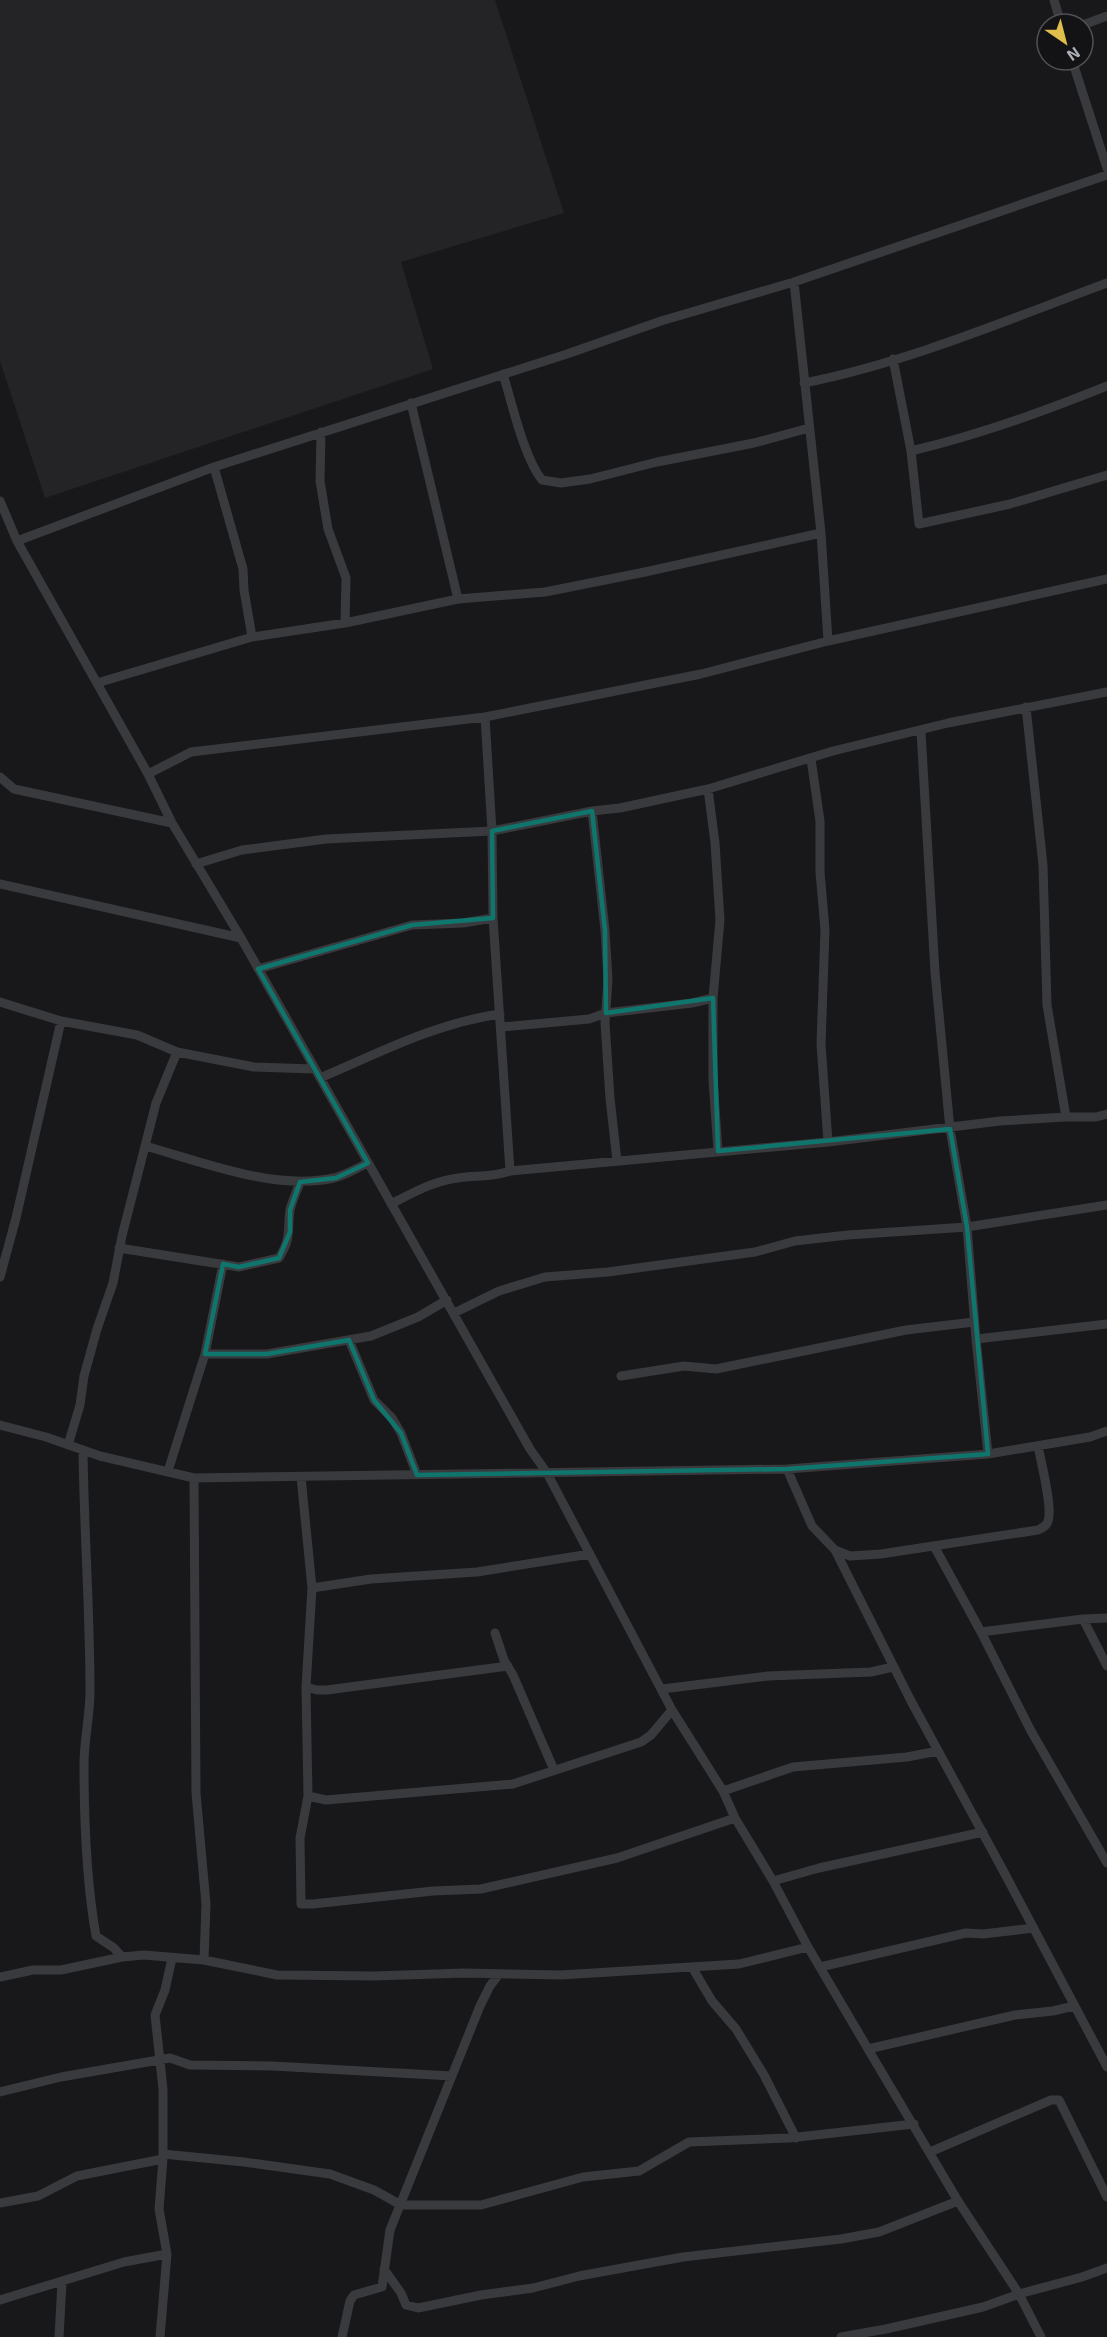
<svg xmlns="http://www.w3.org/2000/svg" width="1107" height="2337" font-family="'Exo 2',sans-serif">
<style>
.built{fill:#242427}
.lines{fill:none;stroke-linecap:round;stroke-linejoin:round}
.minor{stroke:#393a3e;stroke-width:9}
.marked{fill:none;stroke:#0f766e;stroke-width:4.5;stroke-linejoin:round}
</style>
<rect width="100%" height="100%" fill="#18181a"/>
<path class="built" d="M0 0H495L564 213 401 262 433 369 45 498 0 361Z"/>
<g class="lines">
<path class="minor" d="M1054 0 1061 24
M1083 25 1107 16
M1072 60 1107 168
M794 282 821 533 828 641
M893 359 911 451 919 524 1010 504 1107 475
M503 374C512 403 524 458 542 480L561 483 590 479 657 462 754 443 809 428
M804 383C909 362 1007 320 1107 283
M411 403 458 599
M321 432 320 481 328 529 346 578 345 623
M911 451C979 435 1043 412 1107 386
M214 467 243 569 244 590 252 637
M0 501 17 541 148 774 172 823 241 938 530 1449 547 1473 672 1710 723 1791 735 1818 773 1881 808 1947 868 2049 958 2201 1019 2294 1041 2337
M17 541 214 467 567 354 661 321 794 282 1107 175
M97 683 252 637 345 623 458 599 545 592 645 572 821 533
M1026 707 1043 865 1047 1005 1066 1117
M485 717 492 831 493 918 510 1171 828 1142 1000 1121 1066 1117H1096L1107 1114
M921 732 935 972 950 1129 967 1227 976 1339 988 1454
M811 759 820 821V872L825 930 821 1044 828 1142
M148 774 191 752 485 717 701 674 828 641 1107 579
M0 777 14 789 172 823
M708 789 715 843 720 920 713 998V1080L718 1151
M592 811 605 930 608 980 605 1023 610 1098 617 1161
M196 864 242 850 326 839 492 831 592 811 620 808 708 789 833 751 948 723 1107 692
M0 884 241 938
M258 969 412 925 463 923 493 918
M0 1002 61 1021 137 1035 177 1052 254 1067 314 1069
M502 1027 589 1019 606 1013 692 1003 713 998
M320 1078C379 1053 436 1023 500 1014
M145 1146C203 1162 274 1191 334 1178 346 1175 357 1168 368 1163
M391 1204C413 1193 433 1181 458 1178 475 1175 493 1178 510 1171
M119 1248 239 1267 279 1258C292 1237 287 1231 290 1210 292 1201 297 1191 300 1182
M0 1277 16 1218 61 1021
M454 1313 499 1291 545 1277 608 1272 755 1252 795 1241 848 1235 967 1227 1107 1205
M976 1339 1107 1324
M349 1340 374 1400 392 1418 401 1433 417 1475
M205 1354H267L371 1336 418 1317 447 1300
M621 1376 684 1366 716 1369 906 1330 974 1322
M0 1425 46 1437 100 1456 194 1478 787 1469 988 1454 1090 1437 1107 1431
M68 1445 80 1405 84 1376 97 1329 113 1283 122 1236 156 1103 177 1052
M83 1450C84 1531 90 1611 90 1691 90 1716 84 1740 84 1764 84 1821 86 1880 96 1936L114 1948 122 1957
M787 1469 812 1526 835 1550 850 1556 881 1554 1038 1530C1042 1528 1047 1526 1048 1521 1053 1508 1041 1462 1038 1446
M168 1471 205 1354 223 1264
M301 1477 312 1588 306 1687 308 1796 300 1838 301 1904H313L433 1891 481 1889 617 1858 735 1818
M934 1546 981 1632 1031 1731 1107 1863
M835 1550 911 1701 1005 1874 1107 2067
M312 1588 371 1579 477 1572 590 1554
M1083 1619 1107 1666
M981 1632 1083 1619 1107 1618
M495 1633 504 1660 513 1675 554 1770
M306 1687 317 1690H327L508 1666
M662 1689 768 1676 871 1672 893 1667
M723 1791 793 1767 907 1757 938 1751
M308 1796 326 1800 513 1784 641 1742 651 1735 672 1710
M773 1881 819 1868 983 1832
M204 1960 277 1975 375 1976 464 1973 561 1975 739 1964 808 1947
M692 1967 712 2001 736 2029 764 2075 796 2138
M820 1967 966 1933 983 1934 1034 1928
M0 1977 33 1970H61L122 1957 144 1955 204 1960 206 1904 196 1793 194 1478
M868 2049 1015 2015 1053 2011 1074 2006
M0 2092 61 2077 170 2058 190 2065 273 2066 452 2076
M930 2152 1051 2100H1059L1107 2197
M163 2154 244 2162 330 2174 374 2190 401 2205H481L583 2177 639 2171 689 2142 789 2138 914 2124
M0 2203 38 2196 77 2176 163 2159
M384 2269 401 2293 406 2305 418 2308 481 2295 533 2288 579 2276 683 2257 841 2239 879 2232 958 2201
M0 2300 124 2262 167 2254
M59 2337 62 2282
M160 2337 167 2254 159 2209 163 2159V2089L155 2015 165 1990 172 1958
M342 2337 350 2301 354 2295 382 2287 390 2230 480 2006 490 1986 499 1974
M841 2337 886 2329 983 2307 1019 2294 1082 2277 1107 2268"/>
</g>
<path class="marked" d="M592 811 605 930 606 1013 713 998 718 1151 950 1129 967 1227 988 1454 787 1469 417 1475 401 1433 374 1400 349 1340 267 1354H205L223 1264 239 1267 279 1258 290 1232V1210L300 1182 336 1178 368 1163 258 969 412 925 493 918 492 831Z"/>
<g transform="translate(1065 42) rotate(145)"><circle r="28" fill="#131315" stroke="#505156" stroke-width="1.5"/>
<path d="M0-4.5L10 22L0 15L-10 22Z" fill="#dfbe4b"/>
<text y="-9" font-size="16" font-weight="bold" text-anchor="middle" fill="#acaeb8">N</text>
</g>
</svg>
